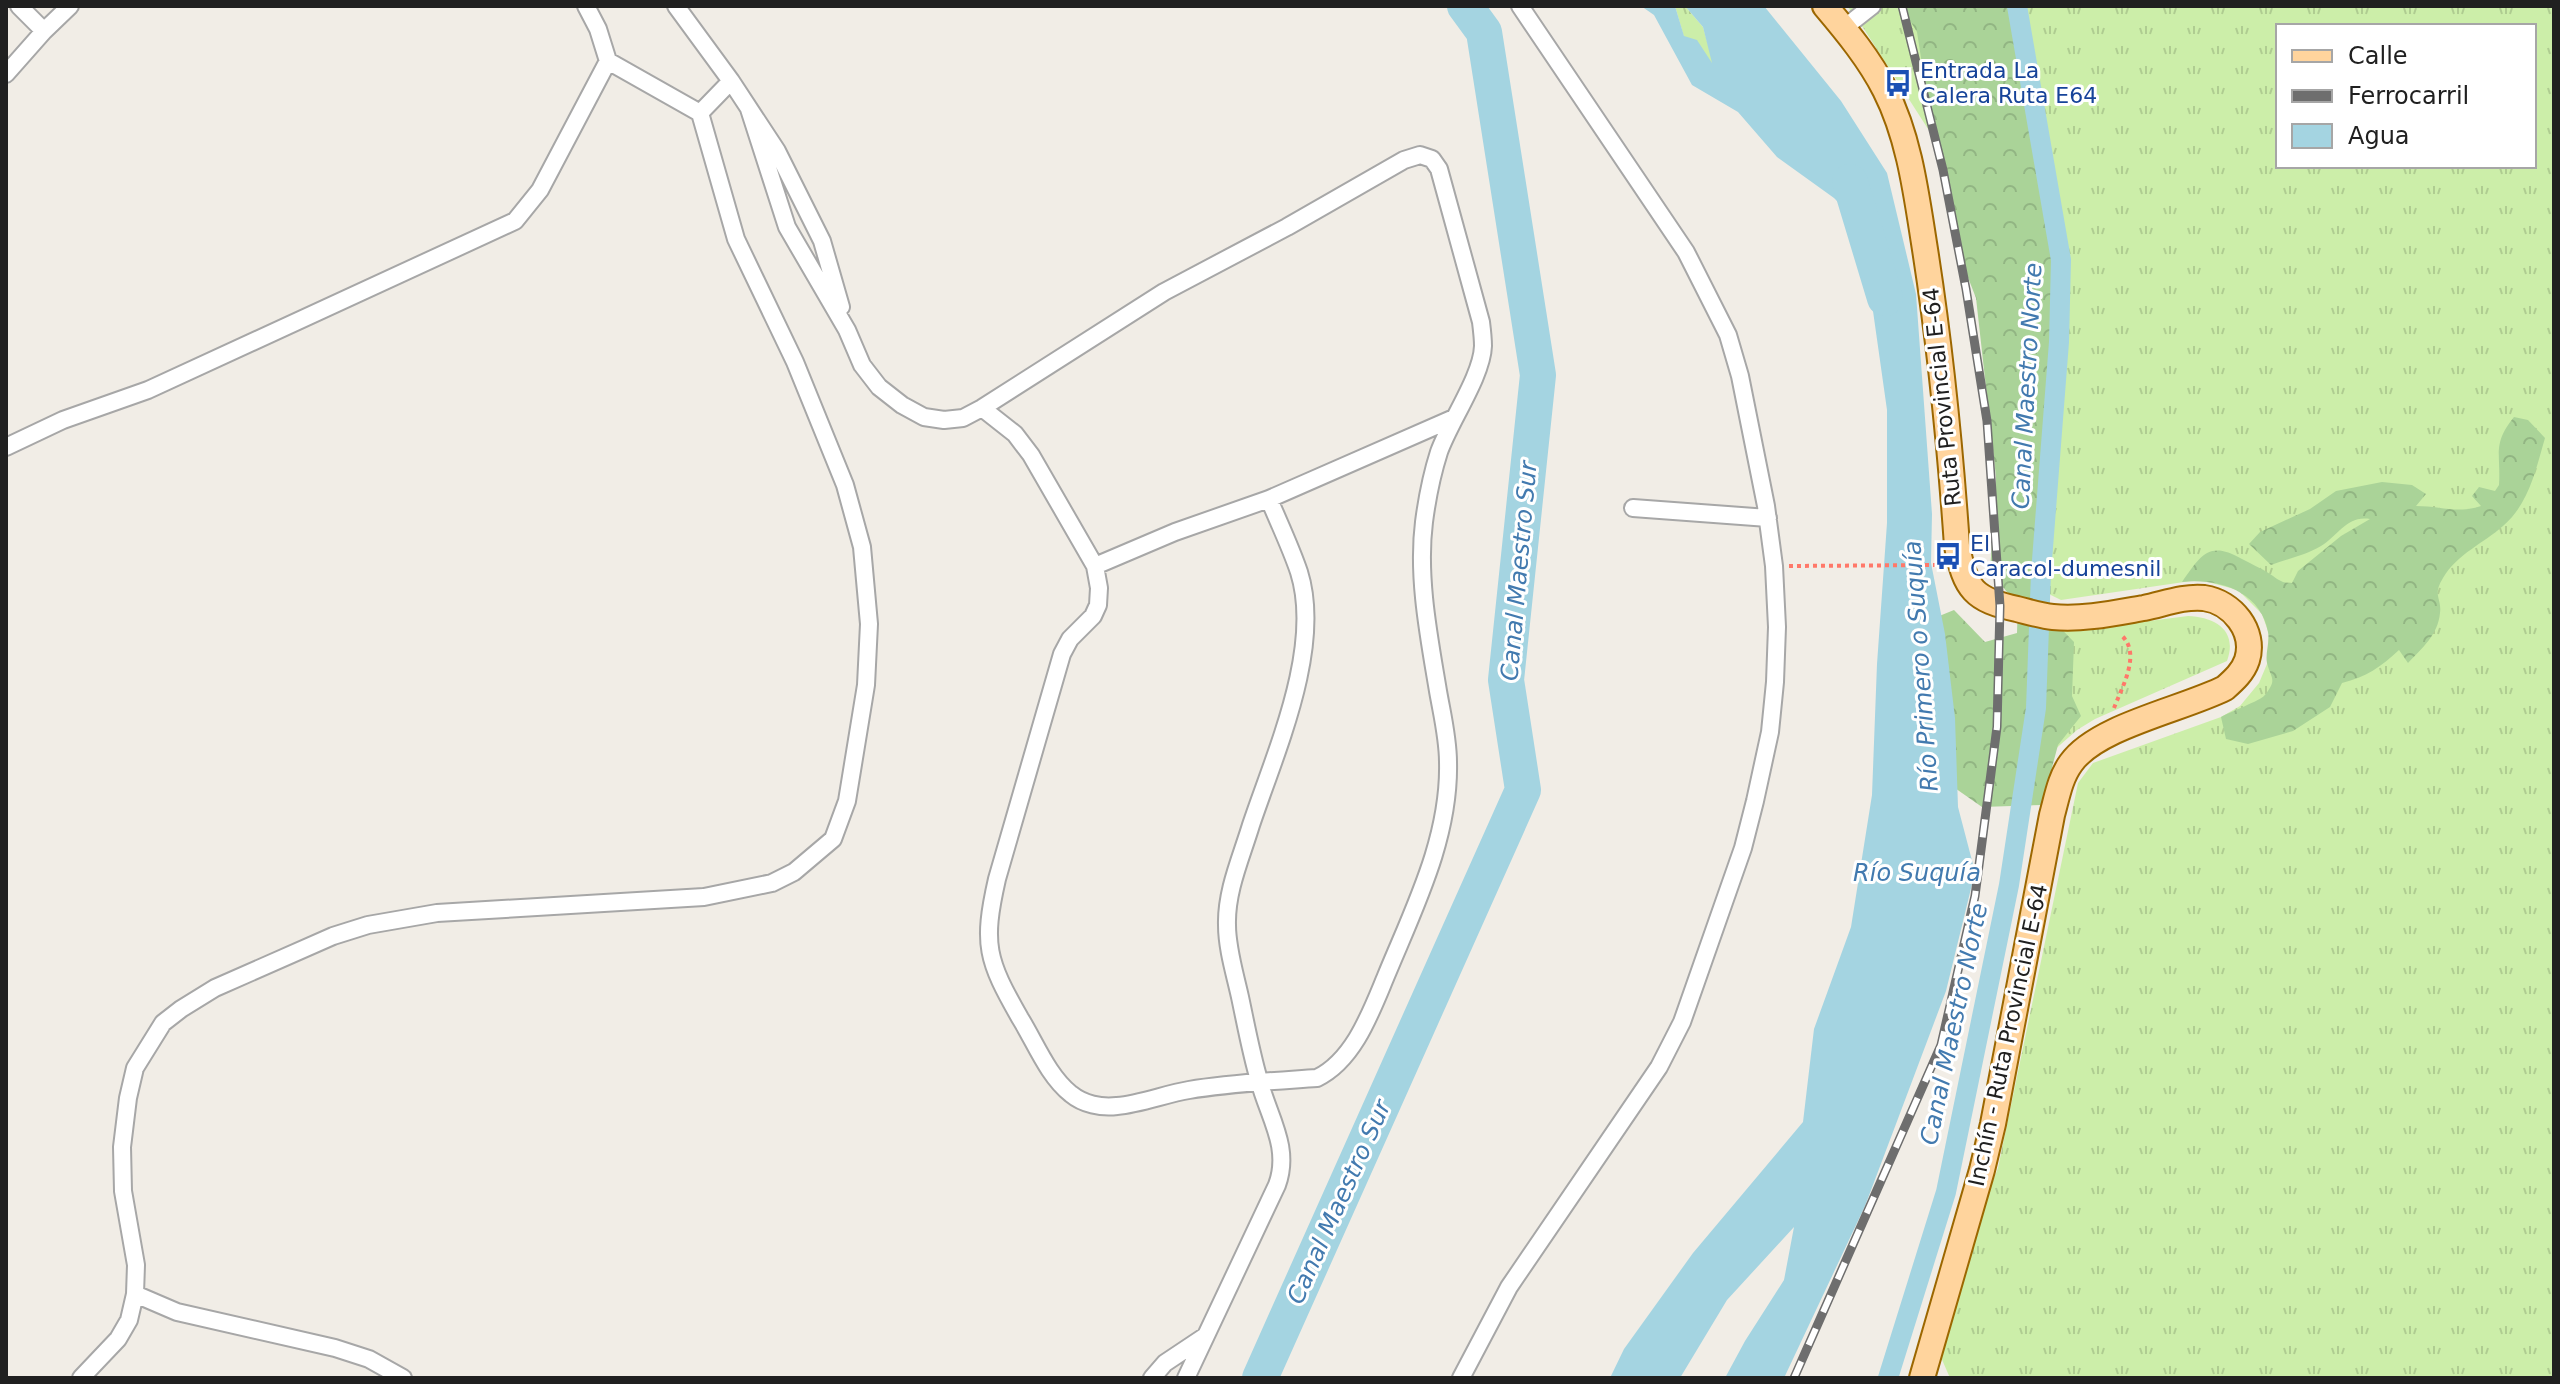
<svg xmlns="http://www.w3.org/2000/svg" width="2560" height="1384" font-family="'DejaVu Sans',sans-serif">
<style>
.grass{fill:url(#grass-tufts);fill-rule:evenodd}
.forest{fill:url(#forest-crowns)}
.water{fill:#a4d4e1}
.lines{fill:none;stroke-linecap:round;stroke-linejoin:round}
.canal{stroke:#a4d4e1;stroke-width:20}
.river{stroke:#a4d4e1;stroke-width:36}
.minor-casing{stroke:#a7a7a7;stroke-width:20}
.primary-casing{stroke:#9c6700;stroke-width:28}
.path{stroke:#ff7869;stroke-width:4;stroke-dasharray:4 4;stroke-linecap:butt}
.minor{stroke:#fff;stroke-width:16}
.primary{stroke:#ffd49d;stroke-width:24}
.rail-casing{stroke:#6e6e6e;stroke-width:9}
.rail{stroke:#fff;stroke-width:6;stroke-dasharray:18;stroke-linecap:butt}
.labels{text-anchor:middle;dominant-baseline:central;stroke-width:6;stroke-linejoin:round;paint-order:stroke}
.transit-label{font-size:22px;fill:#164399;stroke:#fff;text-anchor:start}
.street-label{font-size:22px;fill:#202020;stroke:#fff}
.water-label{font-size:24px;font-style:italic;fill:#427aaf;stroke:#fff}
</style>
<defs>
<pattern id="grass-tufts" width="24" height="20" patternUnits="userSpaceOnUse" patternTransform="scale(2)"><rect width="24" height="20" fill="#cceea9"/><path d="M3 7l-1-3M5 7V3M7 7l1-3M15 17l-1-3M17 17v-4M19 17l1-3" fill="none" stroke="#afcc91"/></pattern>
<pattern id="forest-crowns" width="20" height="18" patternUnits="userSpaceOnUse" patternTransform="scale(2)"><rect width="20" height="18" fill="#aad398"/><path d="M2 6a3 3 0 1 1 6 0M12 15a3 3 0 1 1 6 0" fill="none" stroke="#92b583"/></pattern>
</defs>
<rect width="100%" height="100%" fill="#f1ede6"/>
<path class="grass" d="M1675 6H1685L1703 27 1714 66 1684 37Z
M1847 6H2554V1378H1950L1933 1339 1998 1168 2078 783 2093 763 2221 717 2240 706 2259 683 2267 664 2269 634 2262 614 2238 590 2204 581H2191L2061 600 2008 574 1985 218 1864 29ZM2278 26H2534V166H2278Z
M2188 616C2216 617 2238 631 2227 661L2095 719 2077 730 2052 752 2047 627 2079 630Z"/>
<path class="forest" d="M1904 6H2010L2053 236 2042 609 2074 642 2072 696 2081 716 2058 745 2042 805 1982 807 1952 786 1927 621 1954 610 1985 642 2017 633 2018 599 2007 592 1990 572 1996 477 1976 298 1953 239 1936 155 1917 32 1902 8Z
M2514 417 2528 420 2545 438C2536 469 2529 504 2503 526 2484 543 2457 554 2443 578 2432 596 2442 598 2440 613 2438 635 2422 648 2408 663L2399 650C2381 667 2366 677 2342 683L2330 707 2293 731 2248 744 2226 739 2221 717C2230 712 2261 700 2264 696 2278 679 2271 679 2267 663 2265 654 2270 642 2268 632 2261 592 2219 578 2182 582 2201 555 2209 540 2242 559 2251 564 2261 568 2270 574 2279 580 2281 583 2292 583L2298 571 2341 536 2370 519C2347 515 2338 536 2321 546 2306 555 2287 559 2271 565L2249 544 2260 532 2310 509 2336 491 2382 482 2412 485 2426 494 2416 506C2441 506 2457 514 2481 506L2472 496 2479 487 2495 491 2499 485C2501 454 2492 444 2514 417Z"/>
<path class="water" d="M1641 6H1675L1684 36 1697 40 1712 63 1703 27 1685 6H1764L1841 101 1887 173 1916 294 1932 514 1931 563 1945 634 1955 718 1958 807 1975 872 1946 991 1899 1116 1865 1206 1784 1378H1725L1745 1341 1784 1280 1794 1227 1727 1300 1680 1378H1610L1624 1349 1693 1253 1803 1122 1814 1029 1851 927 1872 795 1877 664 1887 523V410L1872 304 1870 234 1834 198 1777 157 1738 112 1692 85 1654 15Z"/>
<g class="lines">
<path class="canal" d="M1888 1378 1946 1192 2009 885 2036 708 2041 573 2059 342 2061 260 2017 6"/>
<path class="river" d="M1850 182 1885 298
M1260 1378 1523 790 1506 680 1538 375 1484 32 1465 6"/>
<g class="minor-casing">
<path id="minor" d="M19 6 44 31
M676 6 731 81 777 151 822 241 841 307
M1844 28 1872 6
M608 61 700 113
M6 74 44 31 70 6
M749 109 787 227 847 330 862 365 879 387 902 405 924 417 944 420 963 418 982 408 1164 292 1287 227 1404 160 1420 155 1432 159 1439 169 1481 322C1482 330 1483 338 1483 346 1482 376 1450 421 1439 452 1432 474 1427 499 1424 522 1417 577 1429 637 1438 691 1442 714 1448 738 1448 762 1450 838 1414 908 1386 976 1371 1012 1354 1060 1317 1078 1274 1081 1231 1083 1189 1090 1165 1094 1141 1104 1117 1106 1101 1108 1083 1104 1071 1094 1048 1076 1035 1042 1020 1018 987 960 982 945 997 879L1062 654 1070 639 1093 616 1098 605 1099 588 1095 566 1031 455 1015 434 982 408
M6 447 63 420 148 390 515 221 540 190 608 61 598 29 586 6
M1633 508 1768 518
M1095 566 1175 532 1269 499 1454 418
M135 1294 177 1312 335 1348 369 1359 403 1378
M81 1378 118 1339 129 1320 135 1294 136 1265 123 1191 122 1147 128 1098 135 1068 163 1023 181 1009 215 988 333 936 368 925 437 913 704 897 772 883 794 872 833 839 847 801 866 685 869 624 862 547 845 485 795 362 736 239 700 113 731 81
M1152 1378 1165 1363 1204 1337
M1186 1378 1277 1185C1291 1147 1268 1116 1259 1080 1251 1053 1246 1025 1240 997 1235 974 1227 949 1227 925 1226 891 1241 858 1251 825 1275 753 1323 648 1299 572 1291 548 1279 523 1269 499
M1461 1378 1509 1287 1659 1067 1682 1022 1743 848 1755 801 1770 732 1775 682 1777 627 1774 566 1766 506 1740 376 1728 335 1686 252 1520 6"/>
</g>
<g class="primary-casing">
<path id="primary" d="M1825 6C1847 32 1870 60 1885 90 1909 137 1916 192 1924 243 1940 344 1950 444 1957 546 1965 589 1974 600 2017 609 2029 612 2041 616 2053 617 2082 620 2115 613 2144 608 2164 604 2183 596 2204 598 2232 602 2256 631 2247 660 2243 672 2234 680 2225 688 2184 709 2097 726 2071 763 2060 778 2057 797 2052 815L1993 1124 1982 1170 1922 1378"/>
</g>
<path class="path" d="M1789 566 1940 565
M2114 708C2122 687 2142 653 2121 635"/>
<use href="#minor" class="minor"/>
<use href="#primary" class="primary"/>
<g class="rail-casing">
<path id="rail" d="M1794 1378 1941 1045 1975 896 1997 727 2000 606 1987 421 1966 289 1943 170 1902 6"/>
</g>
<use href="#rail" class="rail"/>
</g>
<defs>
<g id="bus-bare" transform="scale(2.16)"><path d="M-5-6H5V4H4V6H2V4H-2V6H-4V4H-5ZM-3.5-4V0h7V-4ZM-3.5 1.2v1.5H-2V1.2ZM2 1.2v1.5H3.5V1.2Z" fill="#1a4fb4" stroke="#fff" stroke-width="2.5" paint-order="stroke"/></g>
</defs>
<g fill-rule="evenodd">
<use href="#bus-bare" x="1898" y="83"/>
<use href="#bus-bare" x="1948" y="556"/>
</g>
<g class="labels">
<g class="transit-label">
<text x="1920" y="70">Entrada La<tspan x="1920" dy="25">Calera Ruta E64</tspan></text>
<text x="1970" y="543">El<tspan x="1970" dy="25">Caracol-dumesnil</tspan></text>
</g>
<g class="street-label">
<text transform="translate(1942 397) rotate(-96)">Ruta Provincial E-64</text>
<text transform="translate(2008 1035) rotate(-78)">Inchín - Ruta Provincial E-64</text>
</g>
<g class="water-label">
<text transform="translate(2027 386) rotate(-87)">Canal Maestro Norte</text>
<text transform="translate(1519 571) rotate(-85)">Canal Maestro Sur</text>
<text transform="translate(1921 666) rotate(-94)">Río Primero o Suquía</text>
<text x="1917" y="873">Río Suquía</text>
<text transform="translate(1954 1024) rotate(-78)">Canal Maestro Norte</text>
<text transform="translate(1339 1202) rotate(-66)">Canal Maestro Sur</text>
</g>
</g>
<rect width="2560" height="1384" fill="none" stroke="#202020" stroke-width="16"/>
<rect x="2276" y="24" width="260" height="144" fill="#ffffff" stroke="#a6a6a6" stroke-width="2"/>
<rect x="2292" y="50" width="40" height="12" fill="#ffd49d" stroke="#a6a6a6" stroke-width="2"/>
<text x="2348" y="64" font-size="24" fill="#202020">Calle</text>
<rect x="2292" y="90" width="40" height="12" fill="#6e6e6e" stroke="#a6a6a6" stroke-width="2"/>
<text x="2348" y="104" font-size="24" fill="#202020">Ferrocarril</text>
<rect x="2292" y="124" width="40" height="24" fill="#a4d4e1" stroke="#a6a6a6" stroke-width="2"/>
<text x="2348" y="144" font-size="24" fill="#202020">Agua</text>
</svg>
